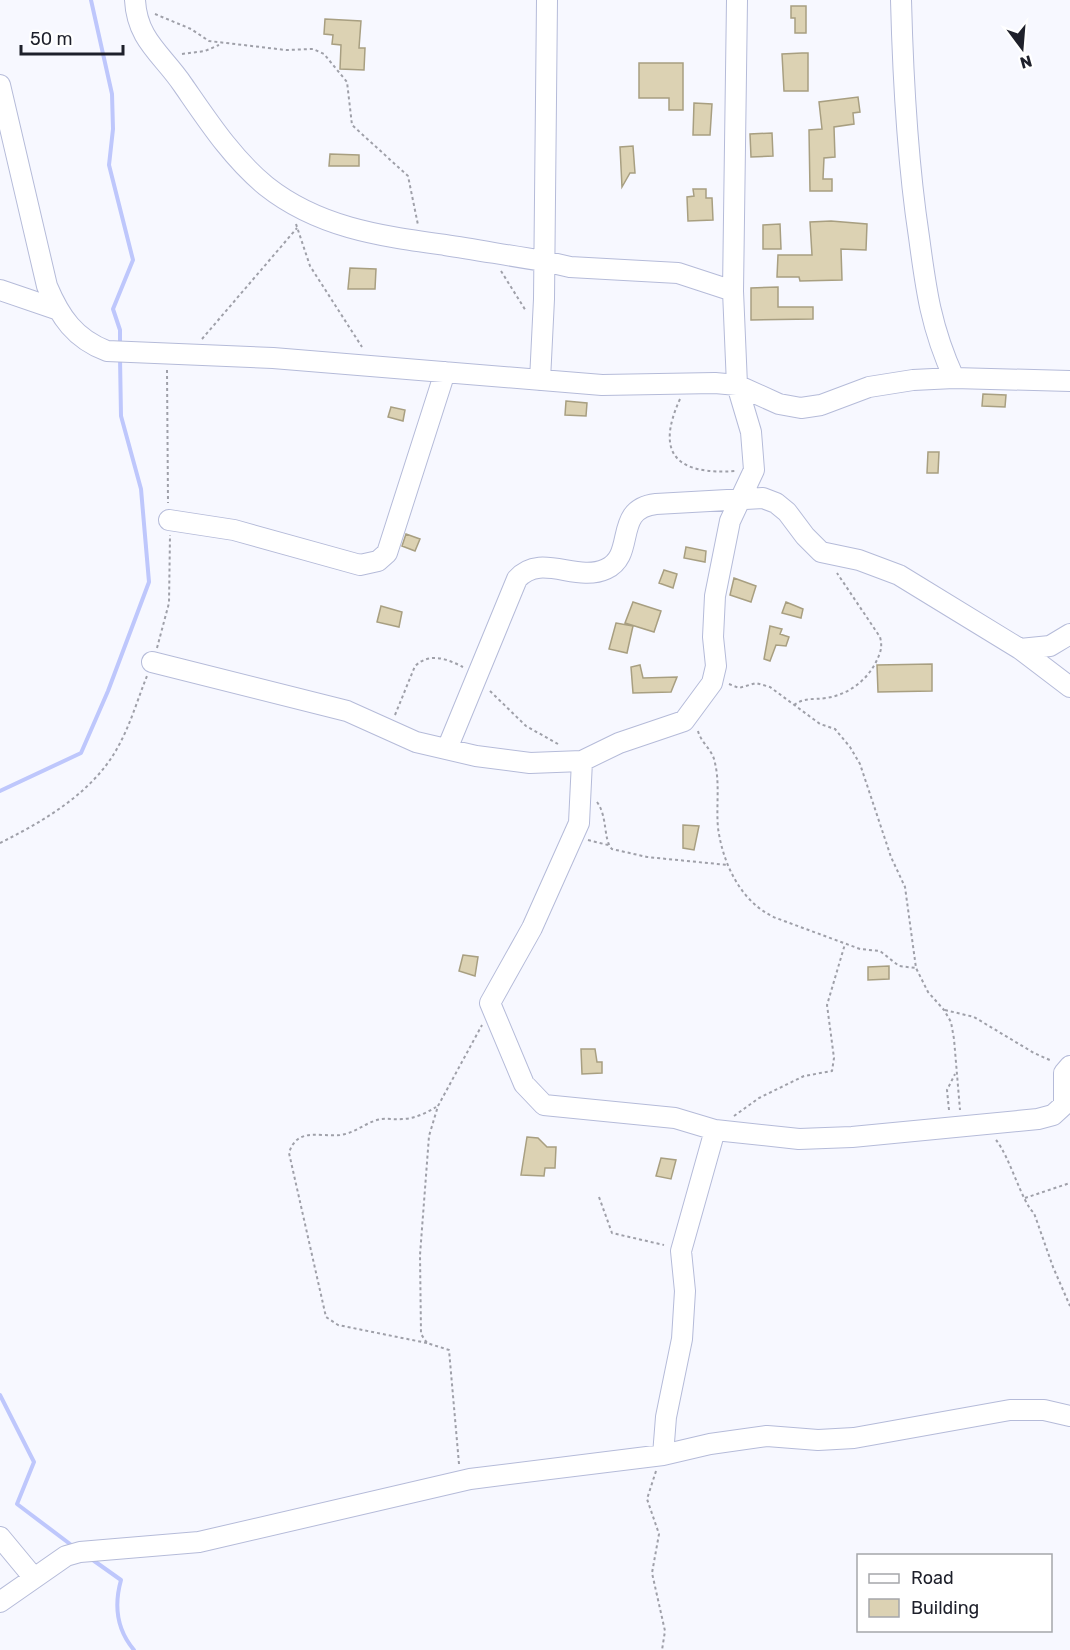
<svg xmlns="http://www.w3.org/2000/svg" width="1070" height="1650" font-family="Rubik,sans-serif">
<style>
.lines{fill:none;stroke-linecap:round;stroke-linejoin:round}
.stream{stroke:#bec7fc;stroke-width:4}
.building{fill:#dcd2b3;stroke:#a89f81;stroke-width:1.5}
.minor-casing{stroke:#b5bbd9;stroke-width:22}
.path{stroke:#9fa0a9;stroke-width:2;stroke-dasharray:3 3;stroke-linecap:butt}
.minor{stroke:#fff;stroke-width:20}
</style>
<rect width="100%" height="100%" fill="#f7f8ff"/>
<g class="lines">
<path class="stream" d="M91 0 112 94 113 129 109 165 133 260 113 309 120 330V345
M0 791 81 753 108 691 149 582 141 489 121 416 120 358
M0 1395 34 1462 17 1504 74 1547
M90 1558 121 1580C114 1605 117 1630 134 1650"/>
</g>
<path class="building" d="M791 6H806V33H795V18H791Z
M325 19 361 21 359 48H365L364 70 340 69 341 45 332 44 333 35 324 34Z
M802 53H808V91H784L782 54Z
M639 63H683V110H669V98H639Z
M858 97 860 112 853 113 854 124 834 127 835 157 824 158 823 179H832V191H810L809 130 822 129 819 102Z
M694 103 712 104 710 135H693Z
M772 133 773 156 751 157 750 134Z
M633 146 635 173H630L622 187 620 147Z
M330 154 359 155V166H329Z
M693 189H706V198H712L713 220 688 221 687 197 694 196Z
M831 221 867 224 866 250 841 249 842 280 800 281 799 277H777L778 255H812L810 222Z
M780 224 781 249H763V225Z
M350 268 376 269 375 289H348Z
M778 287V307H813V319L751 320V288Z
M983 394 1006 395 1005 407 982 406Z
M566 401 587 403 586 416 565 415Z
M391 407 405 410 403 421 388 417Z
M928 452H939L938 473H927Z
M406 534 420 539 415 551 402 546Z
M686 547 706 551 705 562 684 558Z
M664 570 677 574 673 588 659 583Z
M734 578 756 586 751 602 730 595Z
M633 602 661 611 654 632 625 623Z
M786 602 803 609 801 618 782 613Z
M381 606 402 612 399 627 377 622Z
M616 623 633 626 627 653 609 649Z
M770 626 782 629 780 634 789 637 786 646 776 645 770 661 764 659Z
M932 664V691L878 692 877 665Z
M640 665 643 678 677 677 671 692 633 693 631 667Z
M683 825 699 826 694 850 683 848Z
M463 955 478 957 475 976 459 971Z
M889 966V979L868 980V967Z
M581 1049H595L597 1062H602V1073L582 1074Z
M527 1137 538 1138 547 1147H556L555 1168H545L544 1176 521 1175Z
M661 1158 676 1160 671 1179 656 1176Z"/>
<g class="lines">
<g class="minor-casing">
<path id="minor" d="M135 0C137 40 162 54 183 85 208 121 232 158 266 186 319 228 381 236 445 245 478 250 511 256 544 261L570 267 678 273 733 291
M737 0 733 291 737 385 751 432 754 470 730 521 715 596 713 637 716 666 712 683 684 721 619 743 582 761 579 823 532 928 490 1003 524 1084 544 1105 675 1118 715 1130 799 1139 852 1137 1038 1119 1053 1115 1064 1105V1073L1070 1066
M901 0C903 79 907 158 919 237 926 290 931 328 954 378
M0 85 47 286C60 317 75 339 107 351L273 358 602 385 715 383 737 385 779 404 801 408 821 405 869 387 913 380 954 378 1070 381
M0 290 56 309
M540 380 544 299 547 0
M169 520 234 530 360 565 378 561 387 553 445 372
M1020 649 1050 646 1070 634
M152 662 347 711 416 742 476 756 530 763 582 761
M447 749 517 579C541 552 576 583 606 569 637 555 612 509 656 504L763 498 776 503 787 512 805 536 821 552 859 560 899 575 1020 649 1070 687
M663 1455 666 1417 682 1339 685 1291 681 1251 715 1130
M0 1537 34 1578
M0 1602 66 1556 80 1552 199 1542 470 1479 663 1455 710 1444 767 1436 818 1440 854 1438 1010 1410H1044L1070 1416"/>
</g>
<path class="path" d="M155 14 191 29 209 41 286 50 313 49 324 54 347 82 352 125 408 176 418 225
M182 54 205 51 219 45
M296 224 310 266 362 347
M501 271 526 311
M202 339 297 228
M167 370 168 503
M680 399C654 456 679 475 736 471
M157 648 169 603 170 535
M729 684 739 688 756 683 770 687 820 724 835 729 850 747 860 764 891 857 905 887 916 968 928 992 944 1010 951 1022 954 1039 960 1110
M490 691 526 726 558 744
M794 705C805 697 813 700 826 698 847 695 865 682 875 664 880 654 883 648 880 637L837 573
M395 715 415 666C430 652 447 659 463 667
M698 731C701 743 713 750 715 763 720 784 716 806 718 828 723 864 741 903 776 918L860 949 880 951 899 966 916 968
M597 802C608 817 603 840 612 849L647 857 728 865
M588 840 608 845
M0 843C46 820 95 791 119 745 131 723 138 698 147 676
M945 1010 974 1017 1034 1053 1052 1061
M949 1110 947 1090 955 1074
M734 1116 759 1098 804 1076 832 1071 834 1058 827 1005 845 944
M996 1140C1010 1157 1022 1203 1034 1213L1053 1267 1070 1306
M599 1197 612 1233 664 1245
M1025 1198 1070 1183
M427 1343 338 1325 326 1317 289 1153C297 1127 319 1137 340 1135 352 1134 363 1125 374 1121 384 1117 392 1120 402 1119 414 1119 426 1113 436 1107
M459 1464 449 1350 427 1343 421 1334 420 1255 429 1136 438 1106 482 1025
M656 1471 647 1499 659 1534 652 1573 665 1631 662 1650"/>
<use href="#minor" class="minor"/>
</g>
<rect x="857" y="1554" width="195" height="78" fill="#ffffff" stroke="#a5a6aa" stroke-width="1.5"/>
<rect x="869" y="1574" width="30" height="9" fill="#ffffff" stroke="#a5a6aa" stroke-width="1.5"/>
<text x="911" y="1584" font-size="18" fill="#1e202b">Road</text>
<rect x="869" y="1599" width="30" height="18" fill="#dcd2b3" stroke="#a5a6aa" stroke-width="1.5"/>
<text x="911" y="1614" font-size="18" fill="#1e202b">Building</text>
<g transform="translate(1022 48) rotate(164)" stroke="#ffffff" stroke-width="4.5" paint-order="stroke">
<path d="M0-4.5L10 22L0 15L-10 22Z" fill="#1e202b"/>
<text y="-9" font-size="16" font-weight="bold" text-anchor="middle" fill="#1e202b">N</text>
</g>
<path d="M21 45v9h102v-9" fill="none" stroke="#1e202b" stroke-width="3"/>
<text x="30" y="45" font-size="18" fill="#1e202b" stroke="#ffffff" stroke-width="4.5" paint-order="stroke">50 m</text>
</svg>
